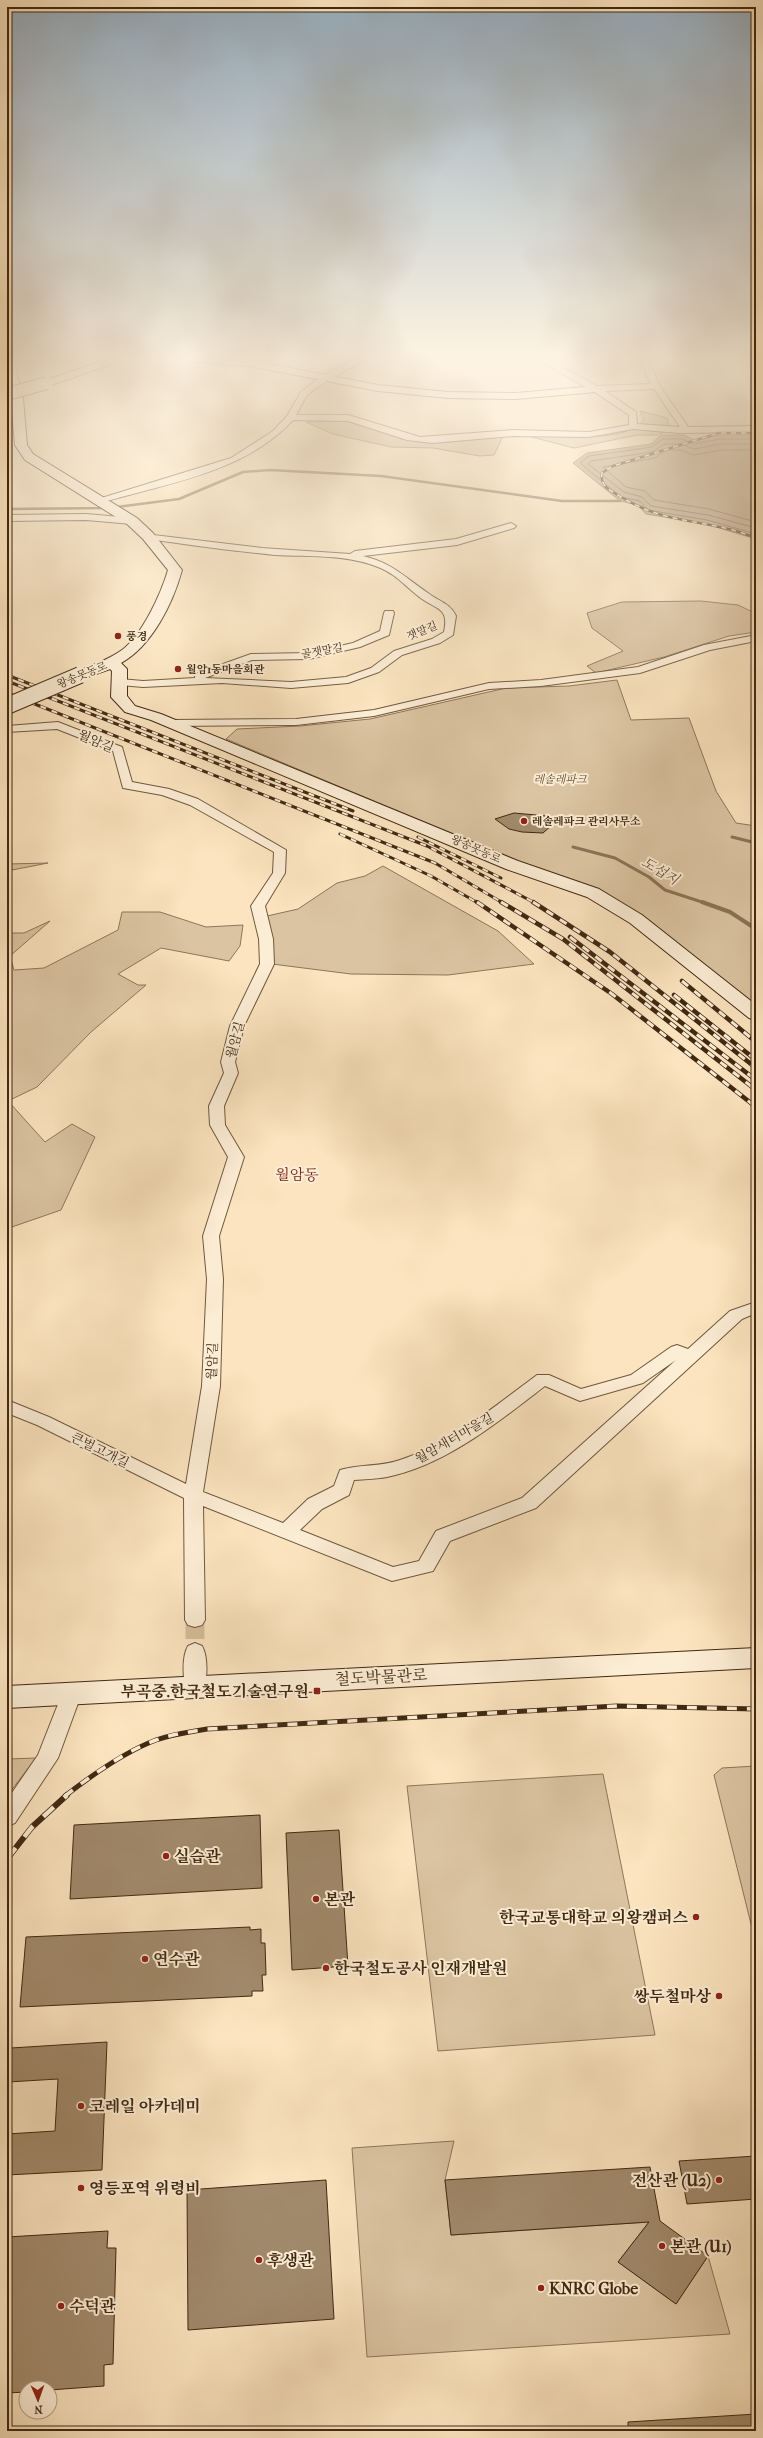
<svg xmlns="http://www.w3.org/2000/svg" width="763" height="2438" font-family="'IM FELL French Canon','Noto Serif KR',serif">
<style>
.green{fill:#dbc4a2;stroke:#8e765a}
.water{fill:#bba484;stroke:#8a7356}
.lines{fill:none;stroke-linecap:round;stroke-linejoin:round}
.shore{stroke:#7e664b;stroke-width:1}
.stream-far2{stroke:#8a7356;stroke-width:2.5}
.stream-far1{stroke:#8a7356;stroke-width:3}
.stream{stroke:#8a7356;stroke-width:4}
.building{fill:#a18a6c;stroke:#402912}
.street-tunnel{stroke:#d6bf9c;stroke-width:19;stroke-dasharray:19 10;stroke-linecap:butt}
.street-casing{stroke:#6f583d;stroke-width:2}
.secondary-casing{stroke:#402912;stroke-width:2}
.highway-casing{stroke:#402912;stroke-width:2}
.street{fill:#fcedd5;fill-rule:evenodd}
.secondary{fill:#fcedd5;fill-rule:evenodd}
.highway{fill:#fbe4bf;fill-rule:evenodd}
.rail-far4-casing{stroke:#402912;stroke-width:2.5}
.rail-far3-casing{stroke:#402912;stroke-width:3}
.rail-far2-casing{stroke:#402912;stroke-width:4.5}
.rail-far1-casing{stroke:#402912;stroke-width:5}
.rail-casing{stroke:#402912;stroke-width:6}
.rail-far4{stroke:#fcedd5;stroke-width:1.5;stroke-dasharray:5;stroke-linecap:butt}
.rail-far3{stroke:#fcedd5;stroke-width:2;stroke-dasharray:6;stroke-linecap:butt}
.rail-far2{stroke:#fcedd5;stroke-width:3;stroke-dasharray:8;stroke-linecap:butt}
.rail-far1{stroke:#fcedd5;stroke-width:3.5;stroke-dasharray:10;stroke-linecap:butt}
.rail{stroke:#fcedd5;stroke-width:4.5;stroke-dasharray:14;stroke-linecap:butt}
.secondary-bridge-casing{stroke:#402912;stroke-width:18;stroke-linecap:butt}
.highway-bridge-casing{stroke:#402912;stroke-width:14;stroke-linecap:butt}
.secondary-bridge{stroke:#fcedd5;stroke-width:16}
.highway-bridge{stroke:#fbe4bf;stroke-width:12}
.poi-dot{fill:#8f2418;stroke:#fcedd5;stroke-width:1.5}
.labels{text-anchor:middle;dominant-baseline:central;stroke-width:4;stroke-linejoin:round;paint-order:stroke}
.far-street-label{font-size:11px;fill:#402912;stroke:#fcedd5}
.far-poi-label{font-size:11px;font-weight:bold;fill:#402912;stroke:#fcedd5;text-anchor:start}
.far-park-label{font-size:11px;font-style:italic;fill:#675036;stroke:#fcedd5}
.street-label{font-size:13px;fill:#402912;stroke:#fcedd5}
.water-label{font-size:14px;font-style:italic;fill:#654e34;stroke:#fcedd5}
.quarter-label{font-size:15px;fill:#7a1f14;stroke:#fcedd5}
.near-street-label{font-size:16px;fill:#402912;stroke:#fcedd5}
.near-poi-label{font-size:16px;font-weight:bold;fill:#402912;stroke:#fcedd5;text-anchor:start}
</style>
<rect width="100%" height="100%" fill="#fbe4bf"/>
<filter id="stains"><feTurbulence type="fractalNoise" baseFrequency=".005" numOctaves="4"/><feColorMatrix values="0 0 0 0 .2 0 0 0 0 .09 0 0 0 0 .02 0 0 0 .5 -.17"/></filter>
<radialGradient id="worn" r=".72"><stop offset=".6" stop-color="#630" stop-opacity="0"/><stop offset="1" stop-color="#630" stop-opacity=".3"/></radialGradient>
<path class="green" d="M640 411 667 418 669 430 657 435H637L574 448 524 435C552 436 627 444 644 420Z
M347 421 379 428 401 439 418 441 451 442 503 436 494 455 480 456 433 448 391 447 333 434 306 422Z
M701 601 738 605 755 613 756 632 729 636 664 657 596 673 587 666 623 651 592 628 587 613 622 602Z
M617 680 631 720 689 718 716 791 736 823 756 826V1009L639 916 479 845 226 739 237 729 300 726 370 719 506 688 569 686Z
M48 863 7 871V864Z
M383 866 498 931 534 964 448 975 351 974 272 964 267 916 298 909 337 883 365 876Z
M122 912H160L206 927 243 925 240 946 229 961 161 948 118 974 138 985H146L91 1032 37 1087 8 1101 45 1142 72 1124 95 1137 61 1210 9 1228 7 1232V933H24L50 921 10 956 14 970 44 968 118 930Z
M36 1758 7 1796V1759Z
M756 1766V1944L714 1775 722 1768Z
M603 1774 655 2035 438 2051 407 1786Z
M454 2141 445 2180 451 2235 649 2222 618 2262 676 2304 708 2256 730 2334 367 2357 352 2148Z"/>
<path class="water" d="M661 435H684L694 440 719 435H756V539L706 524 646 514 638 505 620 501 573 463 587 453 651 444Z"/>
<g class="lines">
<path class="shore" d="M756 439H720L694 444 682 439H663L652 447 589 456 580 463 621 497 640 501 648 510 707 520 756 534
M756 444H721L694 449 681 444H665L652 452 591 461 588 464 624 492 642 497 651 506 708 515 756 528
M756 450H722L694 455 680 450H667L655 458 603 467 626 487 645 491 654 500 709 509 756 522"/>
<path class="stream-far2" d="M7 509 109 508 179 499 243 472 270 470 381 476 562 501H620"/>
<path class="stream-far1" d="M732 837 756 843
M573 847 615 858 649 877 665 890 705 903"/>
<path class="stream" d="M702 902 730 912 756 929"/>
</g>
<path class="building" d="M514 813 547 816 552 825 543 833 522 832 509 829 495 819Z
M260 1815 262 1888 70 1899 74 1825Z
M339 1830 348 1966 292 1970 286 1833Z
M250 1927V1930L261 1929V1943H265L266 1975H262L263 1991H252V1996L20 2007 26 1937Z
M107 2042 102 2170 7 2175V2134L55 2131 58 2079 8 2082 11 2048Z
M756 2156V2199L687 2204 679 2161Z
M650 2167 660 2221 708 2256 676 2304 618 2262 649 2222 451 2235 445 2180Z
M326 2180 334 2319 188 2330 187 2190Z
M108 2231 107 2248H116L113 2364 104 2365V2386L50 2390V2388H26V2392L7 2393V2237Z
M756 2414V2431H628V2422Z"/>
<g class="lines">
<path class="street-tunnel" d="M195 1620V1651"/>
<g class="street-casing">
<path id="street" d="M358 358H369L328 380 307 395 296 415H348L420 437 513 430 589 432 629 425V415L593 391 545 364 543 358H551L552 361 597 386 651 384 639 358H647L660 386 688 427 756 426V432L679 433 633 429 589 437 513 436 432 443 407 440 348 421 293 420C245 472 169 483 103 502L95 500 231 458 273 431 287 416 301 392 322 376ZM654 389 680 427 637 424 636 412 605 391Z
M86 514 132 518 137 521 132 524 86 520 7 521V515Z
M511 523 516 526 514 528 457 545 363 556C393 563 404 577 428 593 438 601 450 603 456 616L453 635 440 643 402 655 379 672 348 683 291 688 222 683 143 687 120 685 115 682 120 679 143 681 195 678V674L251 654 309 653 353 643 380 631 384 613 385 611H393L394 613 389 635 360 647 309 659 252 660 205 678 291 682 346 677 371 668 394 651 432 639 444 632C449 608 438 610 422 599 407 588 395 573 378 567 346 554 309 557 275 555 233 551 190 545 148 539L145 538V534L262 548 350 554 355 551 456 539Z
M756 635V641L710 650 640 673 541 686 489 689 374 716 296 725 172 726 166 723 172 720 296 719 374 710 489 683 541 680 638 667 704 645Z
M58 722 122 747 132 782 169 789 198 799 286 850 285 873 265 906 273 939 274 964 244 1026 235 1062 238 1073 224 1106 225 1125 244 1157 219 1236 223 1279 220 1386 203 1492 283 1523 308 1499 334 1486 340 1470C359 1464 380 1467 400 1460 450 1444 495 1406 537 1375H549L581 1389 631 1375 671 1347 677 1345 688 1349 730 1311 756 1302V1313L742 1319 536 1508 450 1541 433 1571 392 1581 203 1506 205 1620 202 1625 195 1627 188 1625 185 1620 184 1498 37 1425 7 1413V1400L49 1417 186 1484 202 1386 207 1279 203 1236 228 1157 210 1125 209 1106 224 1073 221 1062 230 1026 260 964 259 939 251 906 273 873 274 852 190 805 162 795 123 788 113 751 57 729 7 732V726ZM676 1360 522 1498 436 1531 419 1561 393 1567 300 1530 322 1509 349 1495 354 1480C365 1479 376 1479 387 1477 446 1465 498 1422 545 1386L580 1401 643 1383Z
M195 1643 202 1646C208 1656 208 1681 202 1692L195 1694 188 1692C182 1681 182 1656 188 1646Z
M71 1687 78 1689 81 1695 58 1758 15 1823 7 1826V1800L38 1755 64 1689Z"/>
</g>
<g class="secondary-casing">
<path id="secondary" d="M185 358 249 360 378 385 448 392 516 393 596 386 602 389 596 392 516 399 448 398 378 391 249 366 190 361Z
M7 359 14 362 23 399 27 445 33 454 137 518 153 533 182 570C173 603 152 646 121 663L127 669V696L135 706 161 714 518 861 599 889 642 915 756 1005V1020L749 1018 630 923 587 897 506 869 151 720 125 712 111 697 112 671 110 669 85 678H75L72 675 75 672C91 666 108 660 122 650 142 635 161 594 168 570L143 539 127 524 25 460 15 445 11 399 7 379Z
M756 1648V1668L7 1708V1686Z"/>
</g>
<g class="highway-casing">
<path id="highway" d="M112 358H129L51 385H43L41 383 43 381Z"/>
</g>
<use href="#street" class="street"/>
<use href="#secondary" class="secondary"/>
<use href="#highway" class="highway"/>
<g class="rail-far4-casing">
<path id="rail-far4" d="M756 433H719L613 466 602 473C600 487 610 490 621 497 661 521 689 519 733 530 740 532 748 535 756 538"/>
</g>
<g class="rail-far3-casing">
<path id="rail-far3" d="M7 675 353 811
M7 681 427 846 535 903
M7 693 435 863 503 903
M340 834 431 876 478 903
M418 837 501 878"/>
</g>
<g class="rail-far2-casing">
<path id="rail-far2" d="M477 902 612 994 756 1107
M501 902 563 939 756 1090
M533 902 610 952 756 1068
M570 937 756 1080
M682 981 756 1042
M674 995 756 1060"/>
</g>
<g class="rail-far1-casing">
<path id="rail-far1" d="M65 1796C92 1775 124 1752 156 1740 173 1734 190 1732 207 1729L617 1706 756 1709"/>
</g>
<g class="rail-casing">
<path id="rail" d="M7 1859 32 1827 67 1795"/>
</g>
<use href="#rail-far4" class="rail-far4"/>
<use href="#rail-far3" class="rail-far3"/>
<use href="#rail-far2" class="rail-far2"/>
<use href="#rail-far1" class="rail-far1"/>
<use href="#rail" class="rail"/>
<g class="secondary-bridge-casing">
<path id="secondary-bridge" d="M7 706 80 675"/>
</g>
<g class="highway-bridge-casing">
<path id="highway-bridge" d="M7 394 47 383"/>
</g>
<use href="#secondary-bridge" class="secondary-bridge"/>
<use href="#highway-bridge" class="highway-bridge"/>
</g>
<linearGradient id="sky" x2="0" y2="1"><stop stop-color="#96aec0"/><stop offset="0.51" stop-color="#fdf3e2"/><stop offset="1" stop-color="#fdf3e2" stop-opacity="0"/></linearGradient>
<rect width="763" height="700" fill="url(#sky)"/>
<g class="poi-dot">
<circle cx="118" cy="636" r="4"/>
<circle cx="178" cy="669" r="4"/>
<circle cx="524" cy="821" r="4"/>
<rect x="313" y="1687" width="8" height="8" rx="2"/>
<circle cx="166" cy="1856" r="4"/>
<circle cx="316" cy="1899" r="4"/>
<circle cx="696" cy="1917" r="4"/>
<circle cx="145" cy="1959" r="4"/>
<circle cx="326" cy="1968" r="4"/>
<circle cx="719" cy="1996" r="4"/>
<circle cx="81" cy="2106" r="4"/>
<circle cx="719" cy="2180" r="4"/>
<circle cx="81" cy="2188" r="4"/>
<circle cx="662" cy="2246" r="4"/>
<circle cx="259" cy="2260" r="4"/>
<circle cx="541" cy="2288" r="4"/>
<circle cx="61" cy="2306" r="4"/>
</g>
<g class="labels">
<g class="far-street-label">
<text transform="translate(422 631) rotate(-22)">잿말길</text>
<text transform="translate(322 651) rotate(-10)">골잿말길</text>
<text transform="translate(82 675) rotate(-22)">왕송못동로</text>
<text transform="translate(476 849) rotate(24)">왕송못동로</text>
</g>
<g class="far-poi-label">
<text x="126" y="636">풍경</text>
<text x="186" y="669">월암1동마을회관</text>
<text x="532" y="821">레솔레파크 관리사무소</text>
</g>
<g class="far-park-label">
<text x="560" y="779">레솔레파크</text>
</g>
<g class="street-label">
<text transform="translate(96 741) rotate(23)">월암길</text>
<text transform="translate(235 1040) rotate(-75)">월암길</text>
<text transform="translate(212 1361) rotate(-88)">월암길</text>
<text transform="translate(454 1438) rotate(-30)">월암새터마을길</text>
<text transform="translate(100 1450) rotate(26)">큰벌고개길</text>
</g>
<g class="water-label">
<text transform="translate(660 871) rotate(30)">도섭지</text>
</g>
<g class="quarter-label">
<text x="297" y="1175">월암동</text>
</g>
<g class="near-street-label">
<text transform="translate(381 1677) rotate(-3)">철도박물관로</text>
</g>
<g class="near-poi-label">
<text x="309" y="1691" text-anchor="end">부곡중.한국철도기술연구원</text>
<text x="174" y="1856">실습관</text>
<text x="324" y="1899">본관</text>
<text x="688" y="1917" text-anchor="end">한국교통대학교 의왕캠퍼스</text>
<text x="153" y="1959">연수관</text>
<text x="334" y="1968">한국철도공사 인재개발원</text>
<text x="711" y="1996" text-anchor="end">쌍두철마상</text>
<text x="89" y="2106">코레일 아카데미</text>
<text x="711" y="2180" text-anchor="end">전산관 (U2)</text>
<text x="89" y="2188">영등포역 위령비</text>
<text x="670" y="2246">본관 (U1)</text>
<text x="267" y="2260">후생관</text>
<text x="549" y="2288">KNRC Globe</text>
<text x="69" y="2306">수덕관</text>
</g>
</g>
<rect width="763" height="2438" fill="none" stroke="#fbe4bf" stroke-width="24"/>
<rect x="8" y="8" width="747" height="2422" fill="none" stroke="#402912" stroke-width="2"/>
<rect x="12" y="12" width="739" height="2414" fill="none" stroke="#402912"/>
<g transform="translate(38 2400) rotate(178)"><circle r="19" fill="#fcedd5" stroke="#b19f87"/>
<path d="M0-3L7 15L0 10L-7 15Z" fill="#8f2418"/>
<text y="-6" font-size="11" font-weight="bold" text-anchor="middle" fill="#402912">N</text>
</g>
<rect width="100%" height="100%" filter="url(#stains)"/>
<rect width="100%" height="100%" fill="url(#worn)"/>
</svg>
